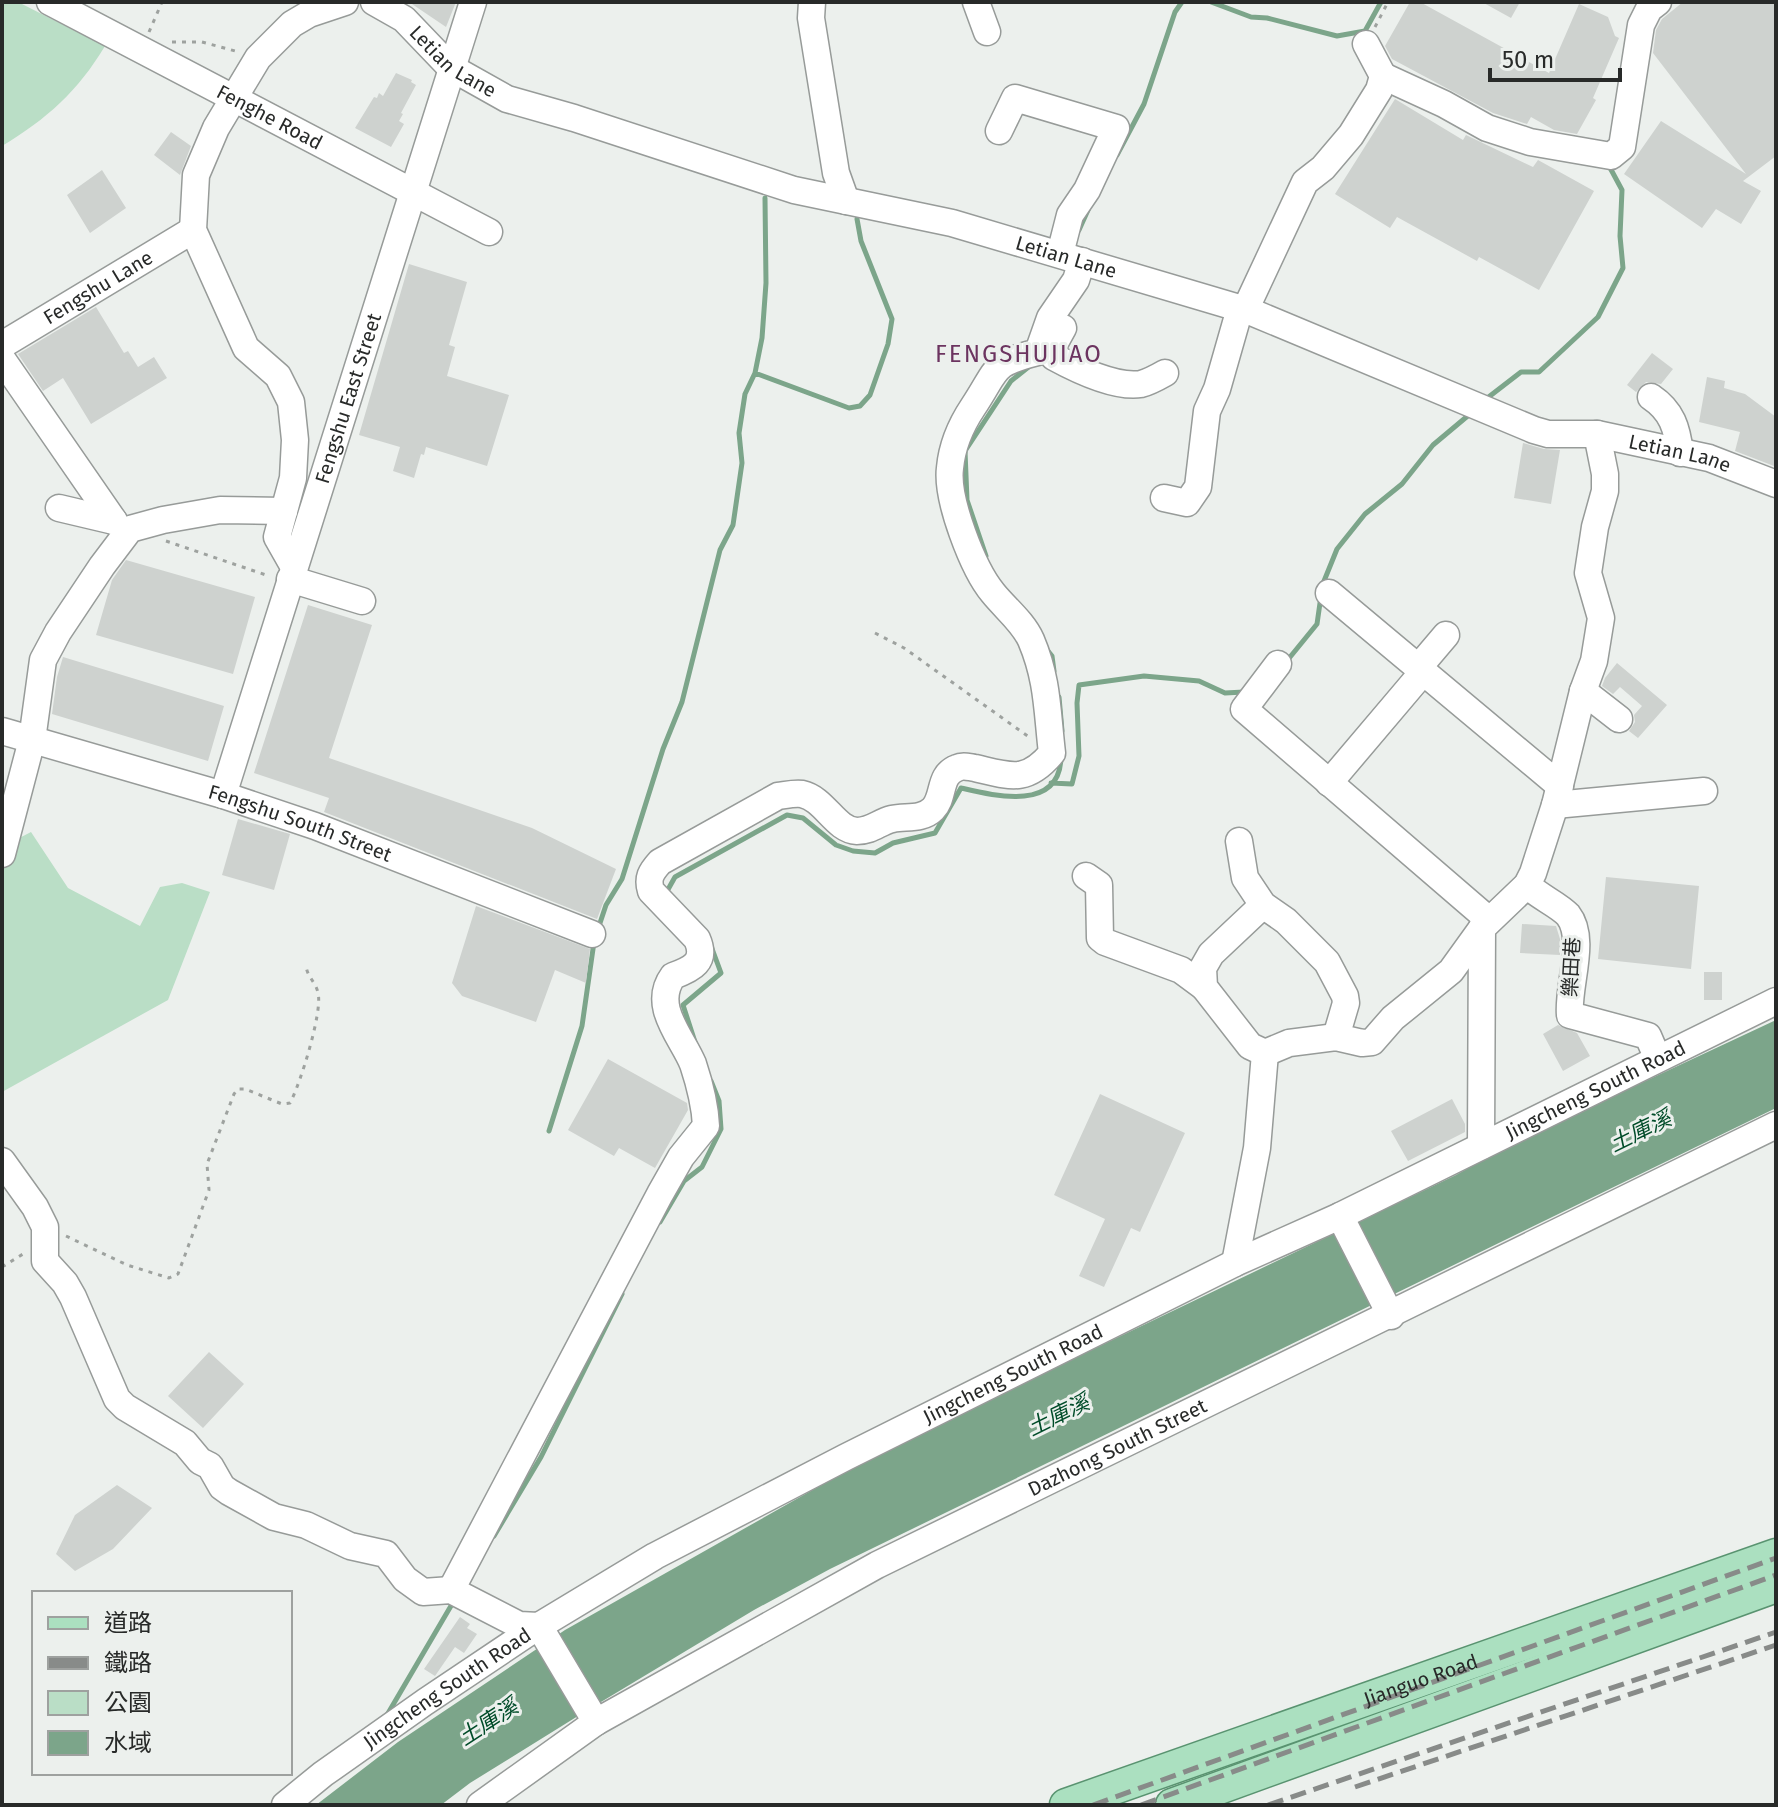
<svg xmlns="http://www.w3.org/2000/svg" width="1778" height="1807" font-family="'Fira Sans','Noto Sans TC',sans-serif">
<style>
.green{fill:#badec6}
.water{fill:#7ca58a}
.lines{fill:none;stroke-linecap:round;stroke-linejoin:round}
.stream{stroke:#7ca58a;stroke-width:5}
.building{fill:#ced2cf}
.minor-casing{stroke:#979b99;stroke-width:29}
.major-casing{stroke:#599370;stroke-width:35}
.path{stroke:#9ea29f;stroke-width:3;stroke-dasharray:4 6;stroke-linecap:butt}
.minor{stroke:#fff;stroke-width:26}
.major{stroke:#abe0c0;stroke-width:32}
.rail{stroke:#888b89;stroke-width:5;stroke-dasharray:16 8;stroke-linecap:butt}
.labels{text-anchor:middle;dominant-baseline:central;stroke-width:6;stroke-linejoin:round;paint-order:stroke}
.street-label{font-size:20px;fill:#282a29;stroke:#ecf0ed}
.water-label{font-size:22px;font-style:italic;fill:#004c29;stroke:#ecf0ed}
.quarter-label{font-size:24px;letter-spacing:2px;fill:#6c3460;stroke:#ecf0ed}
</style>
<rect width="100%" height="100%" fill="#ecf0ed"/>
<path class="green" d="M2 2H18L105 46C78 91 47 119 2 146Z
M31 832 68 888 140 926 160 887 182 883 210 892 168 1000 2 1092V847Z"/>
<path class="water" d="M1776 1020V1108L830 1569 754 1610 586 1711 470 1783 441 1805H316L398 1742 565 1630 885 1449 1456 1175 1513 1143Z"/>
<g class="lines">
<path class="stream" d="M1211 2 1251 17 1267 18 1337 36 1365 31 1381 2
M1117 155 1144 104 1175 12 1182 2
M1079 230 1088 210
M755 373 849 408 860 406 870 395 888 344 892 319 861 241 857 219
M1486 399 1521 372H1539L1598 317 1623 268 1620 236 1622 190 1608 164
M986 556 967 500 965 451 1011 381 1031 365
M1322 586 1337 549 1365 514 1402 484 1433 445 1470 414
M1048 651 1052 656 1054 671
M1286 662 1317 624 1321 596
M1059 697 1062 731
M1051 783 1072 784 1079 756 1077 703 1079 685 1144 676 1199 681 1225 693 1244 692
M666 893 675 877 787 815 803 818 836 845 853 851 875 853 893 843 935 833 961 788C995 796 1060 812 1061 757
M598 929 606 905 622 879 663 749 682 702 720 550 733 525 742 463 739 433 745 394 755 373 762 338 766 283 765 198
M695 1042 683 1005 721 973 711 946
M549 1131 582 1026 594 942
M660 1222 684 1181 702 1167 721 1129 719 1101 711 1081
M494 1536 541 1457 622 1294
M387 1715 455 1599"/>
</g>
<path class="building" d="M409 2H456L446 27Z
M1410 2H1420L1549 73 1579 4 1608 17 1615 36 1619 38 1593 98 1596 100 1577 134 1554 130 1531 117 1527 124 1493 113 1392 59 1385 46Z
M1482 2H1520L1511 18Z
M1683 2H1776V156L1743 181 1761 191 1741 224 1716 209 1702 228 1624 174 1661 121 1746 174 1653 53 1656 30 1662 19Z
M396 73 412 80 411 82 416 85 401 113 403 114 399 121 404 124 391 147 355 128 374 97 377 98 379 93 383 96Z
M1395 99 1463 140 1466 135 1533 167 1538 160 1594 191 1539 290 1479 257 1477 261 1397 217 1390 228 1335 194Z
M171 132 191 146 180 175 154 155Z
M102 170 126 208 90 233 67 195Z
M409 264 467 282 449 345 455 347 447 376 509 395 487 466 426 447 424 455 421 454 414 478 393 471 400 447 359 435Z
M96 307 124 353 128 351 138 367 154 357 167 378 91 424 63 378 43 391 18 354Z
M1652 353 1673 369 1661 384 1646 382 1636 392 1627 385Z
M1707 377 1725 381 1724 388 1745 394 1776 417 1774 466 1735 451 1740 432 1699 422Z
M1523 443 1544 449 1560 450 1551 504 1514 498Z
M126 560 255 597 233 674 96 635 112 580Z
M308 605 372 625 329 758 532 828 616 869 597 919 324 812 329 798 254 773Z
M63 657 224 706 208 761 52 714 57 677Z
M1617 663 1667 705 1638 738 1629 731 1635 722 1634 715 1642 706 1620 687 1613 694 1602 686 1605 678Z
M238 819 290 834 274 890 222 875Z
M1606 877 1699 886 1691 969 1598 959Z
M476 906 590 949 586 983 555 970 536 1022 462 996 452 983Z
M1522 924 1556 926 1560 939V955L1520 953Z
M1704 972H1722V1000H1704Z
M1558 1025 1577 1033 1590 1056 1563 1071 1543 1034Z
M608 1059 687 1103 688 1110 655 1168 619 1148 614 1156 568 1130Z
M1100 1094 1185 1133 1140 1232 1131 1228 1104 1287 1079 1276 1105 1219 1054 1195Z
M1452 1099 1465 1124V1132L1408 1161 1391 1131Z
M209 1352 244 1384 203 1428 168 1396Z
M117 1485 152 1508 113 1549 75 1571 56 1554 75 1515Z
M460 1617 470 1624 467 1628 477 1634 464 1653 455 1647 435 1676 424 1669Z"/>
<g class="lines">
<g class="minor-casing">
<g id="minor">
<path id="s1" d="M50 2 489 232"/>
<path id="s2" d="M374 2 404 19 450 67 507 99 574 118 794 190 952 223 1249 311 1534 430 1548 434H1597L1709 458 1776 484"/>
<path d="M812 2 811 18 836 173 846 201"/>
<path d="M976 2 987 32"/>
<path d="M1383 76 1444 104 1487 128 1530 142 1611 156 1622 147 1641 25 1649 9 1658 2"/>
<path d="M999 131 1015 98 1116 128 1087 190 1070 215 1060 254"/>
<path d="M1063 328 1052 348 1054 357C1076 369 1116 388 1141 384 1149 382 1158 377 1165 373"/>
<path id="s3" d="M2 345 193 230"/>
<path d="M2 359 114 521"/>
<path d="M1651 397C1672 411 1677 428 1680 453"/>
<path d="M1164 498 1187 503 1198 487 1207 411 1217 389 1237 319 1247 306 1305 182 1323 168 1351 135 1379 90 1383 76 1366 44"/>
<path d="M59 508 114 521"/>
<path d="M294 567 277 537 293 478 295 440 291 402 278 376 246 348 193 230 196 175 216 128 258 58 292 24 309 14 345 2"/>
<path d="M290 579 362 601"/>
<path d="M1329 593 1560 786"/>
<path d="M1278 664 1244 709 1489 920"/>
<path d="M1418 668 1446 635"/>
<path d="M1583 691 1619 719"/>
<path id="s4" d="M2 731 223 795 315 826 592 934"/>
<path d="M1329 783 1423 672"/>
<path id="s5" d="M223 795 473 2"/>
<path d="M1555 805 1704 791"/>
<path d="M1239 841 1245 878 1263 905 1286 921 1327 962 1345 996 1346 1003 1336 1037"/>
<path d="M2 854 32 740 43 660 58 632 102 566 130 529 163 520 220 510 284 511"/>
<path d="M1086 876 1099 885 1100 938 1105 942 1181 970 1204 987"/>
<path d="M1527 885C1538 896 1559 905 1568 915 1587 939 1567 987 1570 1015L1648 1036 1657 1057"/>
<path d="M1265 1053 1289 1043 1336 1037 1362 1043 1372 1042 1393 1018 1451 971 1482 928"/>
<path d="M1481 1146 1482 928 1527 885 1533 873 1555 805 1583 691 1594 661 1601 618 1588 573 1595 527 1605 491V474L1597 434"/>
<path d="M2 1161 35 1207 45 1227V1261L65 1283 73 1297 117 1399 125 1407 185 1443 200 1461 210 1466 222 1487 229 1492 274 1517 306 1525 350 1546 386 1554 405 1579 423 1592 451 1590 519 1625 539 1626 596 1722"/>
<path d="M1340 1216 1391 1316"/>
<path d="M1235 1263 1257 1148 1265 1053 1250 1046 1204 987 1203 968 1211 954 1263 905"/>
<path d="M451 1590 660 1194 681 1157 706 1126C705 1104 700 1085 693 1064 682 1037 651 1006 673 976 692 969 707 962 697 939L651 891C647 878 651 872 660 862L778 796C786 795 794 793 802 794 825 799 835 830 857 831 872 831 879 822 892 819 906 816 922 820 933 809 945 797 938 775 957 768 963 765 968 767 975 768 1010 776 1026 784 1052 753 1047 711 1048 680 1031 640 1023 622 1005 608 993 593 973 569 946 499 950 468 952 446 961 425 973 407 999 368 990 364 1038 352L1050 318 1076 280 1082 261"/>
<path id="s6" d="M285 1805 323 1774 425 1702 534 1629 655 1556 846 1457 1235 1263 1340 1216 1776 1001"/>
<path id="s7" d="M480 1805 596 1722 877 1565 1776 1125"/>
</g>
</g>
<g class="major-casing">
<g id="major">
<path id="s8" d="M1066 1805 1776 1555"/>
<path d="M1172 1805 1776 1586"/>
</g>
</g>
<path class="path" d="M1375 27 1388 2
M149 32 162 2
M172 42H202L239 52
M166 541 269 576
M875 633 904 648 1029 737
M66 1236 127 1265 169 1278 178 1274 209 1190 207 1164 234 1094 238 1089H245L282 1104 290 1103C300 1085 323 1011 318 993 316 982 306 976 306 964
M2 1267 23 1254"/>
<use href="#minor" class="minor"/>
<use href="#major" class="major"/>
<path class="rail" d="M1355 1787 1776 1645
M1093 1805 1776 1558
M1141 1805 1776 1575
M1268 1805 1776 1632"/>
</g>
<g class="labels">
<g class="street-label">
<text stroke="none"><textPath href="#s2" startOffset="100">Letian Lane</textPath></text>
<text stroke="none"><textPath href="#s1" startOffset="248">Fenghe Road</textPath></text>
<text stroke="none"><textPath href="#s2" startOffset="748">Letian Lane</textPath></text>
<text stroke="none"><textPath href="#s3" startOffset="112">Fengshu Lane</textPath></text>
<text stroke="none"><textPath href="#s5" startOffset="416">Fengshu East Street</textPath></text>
<text stroke="none"><textPath href="#s2" startOffset="1396">Letian Lane</textPath></text>
<text stroke="none"><textPath href="#s4" startOffset="312">Fengshu South Street</textPath></text>
<text transform="translate(1571 967) rotate(-87)">樂田巷</text>
<text stroke="none"><textPath href="#s6" startOffset="1496">Jingcheng South Road</textPath></text>
<text stroke="none"><textPath href="#s6" startOffset="848">Jingcheng South Road</textPath></text>
<text stroke="none"><textPath href="#s7" startOffset="732">Dazhong South Street</textPath></text>
<text stroke="none"><textPath href="#s8" startOffset="376">Jianguo Road</textPath></text>
<text stroke="none"><textPath href="#s6" startOffset="200">Jingcheng South Road</textPath></text>
</g>
<g class="water-label">
<text transform="translate(1640 1131) rotate(-26)">土庫溪</text>
<text transform="translate(1058 1415) rotate(-26)">土庫溪</text>
<text transform="translate(488 1722) rotate(-33)">土庫溪</text>
</g>
<g class="quarter-label">
<text x="1019" y="354">FENGSHUJIAO</text>
</g>
</g>
<rect width="1778" height="1807" fill="none" stroke="#282a29" stroke-width="8"/>
<rect x="32" y="1591" width="260" height="184" fill="#ecf0ed" stroke="#9ea19f" stroke-width="2"/>
<rect x="48" y="1617" width="40" height="12" fill="#abe0c0" stroke="#9ea19f" stroke-width="2"/>
<text x="104" y="1631" font-size="24" fill="#282a29">道路</text>
<rect x="48" y="1657" width="40" height="12" fill="#888b89" stroke="#9ea19f" stroke-width="2"/>
<text x="104" y="1671" font-size="24" fill="#282a29">鐵路</text>
<rect x="48" y="1691" width="40" height="24" fill="#badec6" stroke="#9ea19f" stroke-width="2"/>
<text x="104" y="1711" font-size="24" fill="#282a29">公園</text>
<rect x="48" y="1731" width="40" height="24" fill="#7ca58a" stroke="#9ea19f" stroke-width="2"/>
<text x="104" y="1751" font-size="24" fill="#282a29">水域</text>
<path d="M1490 68v12h130v-12" fill="none" stroke="#282a29" stroke-width="4"/>
<text x="1502" y="68" font-size="24" fill="#282a29" stroke="#ecf0ed" stroke-width="6" paint-order="stroke">50 m</text>
</svg>
